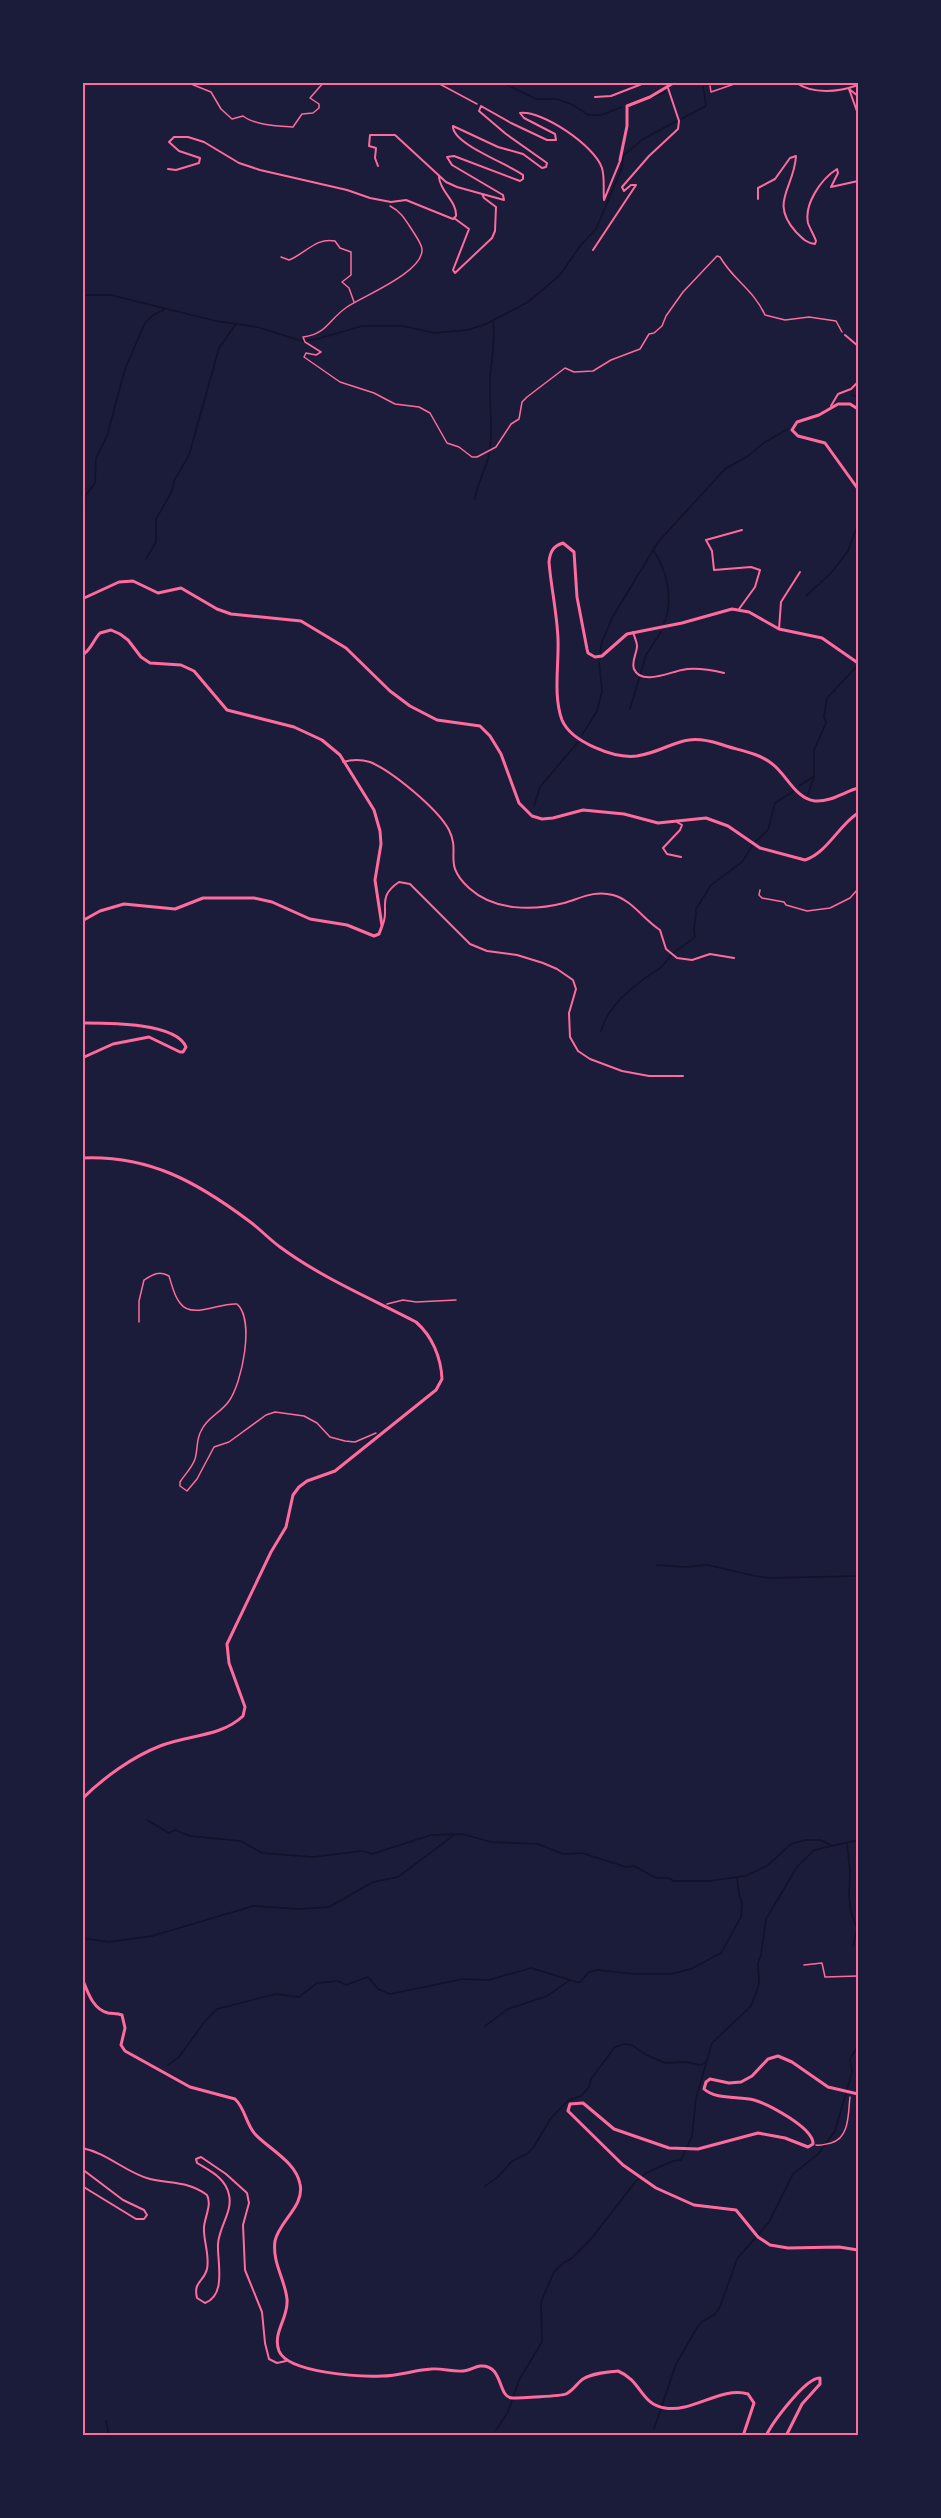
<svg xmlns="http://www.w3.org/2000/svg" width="941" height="2518" font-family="'Source Sans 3',sans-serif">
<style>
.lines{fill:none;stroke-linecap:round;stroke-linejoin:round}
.stream{stroke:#12122b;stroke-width:1.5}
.path{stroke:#ff6b9d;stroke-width:1.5}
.pedestrian{stroke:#ff6b9d;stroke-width:1.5}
.minor{stroke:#ff6b9d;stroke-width:2}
.tertiary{stroke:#ff6b9d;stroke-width:3}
.neatline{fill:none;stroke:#ff6b9d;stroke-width:2}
</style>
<rect width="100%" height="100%" fill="#1b1b3a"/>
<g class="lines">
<path class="stream" d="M501 82 536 99H557L571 104 589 115H601L622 107
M633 105 665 92
M681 119 706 106 703 86 707 82
M82 295H111L216 321 257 327 302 341 317 339 362 326H403L434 333 467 330 486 324 528 302 560 275 580 246 596 229 622 168 623 156 643 139 677 121
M852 395 858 397
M475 499C477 484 484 473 488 459 494 433 489 407 490 380 491 360 496 339 493 320
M82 550 86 495 95 483 96 458 107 436 125 369 145 323 153 315 164 310
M653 550C667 570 674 600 664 623
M146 559 156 542V519L172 491 174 481 189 455 219 348 236 324
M806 596 831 573 848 551 858 524
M600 652 602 642 612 618 658 542 725 469 748 456 765 442 788 429
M630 709 646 655 661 632
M582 735 597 711 602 691 599 662
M799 786 813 777
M808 794 814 777V750L826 723 824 716 827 698 858 665
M534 806 540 787 578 742
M756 841 768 830 775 803 794 791
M601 1031C609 1003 637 983 660 968 665 964 668 958 672 954 679 948 688 943 695 937 692 927 697 920 696 909L711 885 742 862 752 846
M657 1565 686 1567 708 1565 755 1576 770 1578 858 1576
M147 1820 169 1833 175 1830 190 1836 241 1841 262 1853 313 1857 362 1851 372 1854 431 1835 462 1834 491 1842 538 1844 563 1854 582 1853 626 1867 634 1866 656 1878H668L674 1881H709L745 1876 767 1866 791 1844 805 1840H820L833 1846
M847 1843 850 1871 849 1896 851 1913 857 1928 853 1946
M82 1938 109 1942 152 1936 253 1906 299 1909 329 1907 373 1882 398 1877 454 1835
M485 2026 508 2009 547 1996 570 1980
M168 2065 179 2057 205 2021 217 2009 276 1994 299 1997 317 1983 338 1981 346 1985 368 1977 378 1989 390 1994 463 1979 489 1980 531 1968 577 1982H580L589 1972 597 1970 636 1974H671L691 1969 721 1953 741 1917 742 1904 739 1894 737 1877
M485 2186 498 2177 512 2161 527 2154 533 2148 551 2118 569 2100 581 2096 589 2087 591 2079 615 2047 624 2044 632 2045 646 2055 666 2063 685 2062 701 2065 707 2061
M106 2421 109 2436
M654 2429 676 2364 698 2326 703 2321 714 2315 720 2307 737 2259 769 2222 793 2174 818 2154 835 2131 852 2072 850 2059 856 2049
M496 2430 508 2412 519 2380 542 2342 541 2302 554 2272 563 2263 571 2259 591 2239 636 2181 648 2172 673 2161 681 2160 692 2136 696 2098 712 2043 751 2006 757 1990 759 1983 758 1963 761 1955 766 1919 797 1867 814 1850 858 1840"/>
<path class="path" d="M180 82 191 84 211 92 221 109 232 119 243 116C254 125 279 126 293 127L302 114 313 113 319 108V104L310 98 324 82
M436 82 477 104
M710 86 711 92 740 82
M390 206C402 212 406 221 414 233 417 238 421 243 422 249 424 272 363 296 347 307 328 320 327 334 303 337L305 342 321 352 316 355 306 353 304 357 340 382 374 393 395 404 419 407 430 413 447 443 459 447 472 457H477L496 447 511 424 519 419 522 402 527 397 565 368 574 372 593 371 611 360 640 349 649 334 654 333 662 326 666 316 683 292 717 256 720 257C734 281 753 289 765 315L785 320 809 317 836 321 842 332
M281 257 289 260C305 254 316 237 335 241L340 248 351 252V275L342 282 349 288 354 302
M760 890 759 895 762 898 784 902 786 905 807 911 830 908 850 898 858 889
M387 1304 403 1300 416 1302 456 1300
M139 1322V1301L144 1280C152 1275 159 1270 169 1276 172 1285 174 1296 180 1303 192 1320 220 1302 237 1304 255 1320 242 1383 229 1401 221 1413 207 1417 201 1431 196 1440 198 1449 195 1459 192 1468 185 1474 180 1482V1486L187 1491 197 1479 214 1447 229 1442 266 1415 275 1412 304 1416 317 1423 330 1437 345 1441 355 1442 376 1433
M816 2145C822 2146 825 2144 831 2143 850 2138 848 2113 850 2097"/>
<path class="pedestrian" d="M804 1965 822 1963 825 1977 858 1976"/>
<path class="minor" d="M795 82C813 95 839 92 858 85
M611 83 613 82
M849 89 858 114
M849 89 858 96
M595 97 611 96 647 82
M378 166 375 158 376 148 369 146 370 135H395L446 182 457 187 504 200 503 195 452 165 447 157 454 156 520 181 523 179V175C509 164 452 144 453 126L498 147 523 154 542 168 546 167 547 163 506 134 479 111 481 106 511 123 547 140H556L555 134 524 118 520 113C542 110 595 146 602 168 605 179 603 190 604 200L620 161
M168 169 176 170 199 163 200 158 179 151 169 142 174 137H188L204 142 239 163 260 170 347 190 370 198 391 202 406 200 453 219 456 216C457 201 440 192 439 177
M758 199V188L775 179 790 158 796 156C794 189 769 202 796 232 802 238 806 243 815 244L816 241C814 235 810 229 808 223 804 204 821 179 837 169L838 173 831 187 858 181
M454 218 469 229 453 270 455 273 492 238 495 231 496 207 484 198 482 194
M593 250 636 185H631L624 191 622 187 649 156 678 129 679 121 668 88
M845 335 858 346
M831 406 838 394 851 389 858 382
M739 609 755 587 760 570 751 567 714 570 712 551 706 540 742 530
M779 629 781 602 800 572
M633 632C634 636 637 642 637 646 637 653 631 662 634 669 641 686 670 672 682 670 695 667 711 670 724 673
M343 762C353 759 360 759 370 762 392 771 438 809 449 830 461 854 442 863 469 888 494 911 533 911 564 903 581 898 595 890 613 895 632 900 644 920 660 930L666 949 677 958 692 960 710 954 734 958
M677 822 682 825 680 830 663 848 667 854 681 857
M382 926C391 910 375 898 399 882L410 884 470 944 487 951 517 955 543 963 557 969 573 980 576 989 569 1013 570 1037 578 1051 590 1059 622 1071 649 1076H683
M82 2148C108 2153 126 2173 150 2179 171 2184 188 2181 207 2195 212 2205 205 2216 204 2227 203 2240 210 2255 207 2269 204 2282 193 2281 197 2298L205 2303C227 2295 217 2261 218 2244 219 2227 233 2211 229 2195 226 2178 210 2171 197 2163L196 2159 201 2157 226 2174 247 2193 249 2203 243 2225 245 2270 262 2312 265 2343 269 2359 277 2363 286 2361
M82 2169 123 2200 144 2210 147 2215 144 2219H136L82 2186"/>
<path class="tertiary" d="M620 160 627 126V106L650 97 675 82
M858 409 850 404H838L819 415 797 422 792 430 798 436 825 443 858 489
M82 599 119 582 133 581 158 593 181 588 217 609 231 614 301 621 346 648 390 691 410 706 437 720 480 726 490 736 501 754 519 803 532 816 542 819 553 818 583 810 624 814 658 823 706 818 728 826 760 848 805 860C827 853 839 825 858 813
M82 655C91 651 93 640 100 633L111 630 120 634 128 640 141 657 150 663 181 665 194 671 227 710 294 727 322 740 340 755 374 810 380 831 381 844 375 880 382 926 379 934 374 936 347 925 310 919 272 902 254 898H203L175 909 124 904 100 911 82 921
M858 663 822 638 779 629 749 612 732 609 682 623 627 634 602 656 595 657 588 653 587 649 577 597 574 552 563 543C553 546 550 552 549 562 551 587 557 613 558 639 559 665 553 696 562 720 571 742 615 759 637 756 673 750 679 731 720 744 736 750 757 752 771 763 786 773 795 799 815 801 831 802 844 792 858 788
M82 1023C106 1023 176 1022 186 1047L183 1052H180L149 1037 113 1044 82 1058
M82 1158C149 1155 197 1182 249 1221 260 1229 269 1239 280 1247 322 1278 370 1298 416 1322 432 1336 441 1357 442 1379L436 1390 426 1398 335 1471 307 1481 299 1487 293 1495 286 1527 271 1552 227 1644 229 1663 245 1707 243 1716C221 1737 187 1735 160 1746 132 1757 103 1778 82 1799
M82 1978C87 1990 92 2009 108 2013 113 2014 117 2013 122 2015L125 2028 121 2045 125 2051 190 2087 235 2099C245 2108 246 2124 255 2134 269 2149 296 2162 300 2184 305 2206 279 2221 275 2241 272 2263 285 2279 287 2299 289 2318 272 2332 279 2351 288 2373 360 2377 382 2376 398 2376 415 2370 431 2369 442 2368 452 2372 463 2371 469 2371 474 2367 480 2366 504 2364 497 2397 512 2398 519 2398 562 2396 566 2394 574 2390 577 2383 583 2379 593 2373 607 2372 618 2371 642 2381 640 2404 665 2408 692 2413 721 2386 748 2394L754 2403 743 2436
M858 2094 828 2087 792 2062 778 2056 768 2059 752 2076 741 2082 729 2083 710 2079 706 2082 704 2089C716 2100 739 2096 754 2100 768 2104 814 2128 813 2144L808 2147 785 2138 758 2133 698 2149 669 2148 614 2129 583 2103 570 2104 568 2111 623 2165 656 2188 694 2205 736 2210 758 2237 770 2245 788 2248 839 2247 858 2250
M766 2436C772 2423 806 2377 820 2378V2384L802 2404 786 2436"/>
</g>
<rect width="941" height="2518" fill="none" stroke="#1b1b3a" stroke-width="168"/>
<rect x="84" y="84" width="773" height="2350" class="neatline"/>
</svg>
